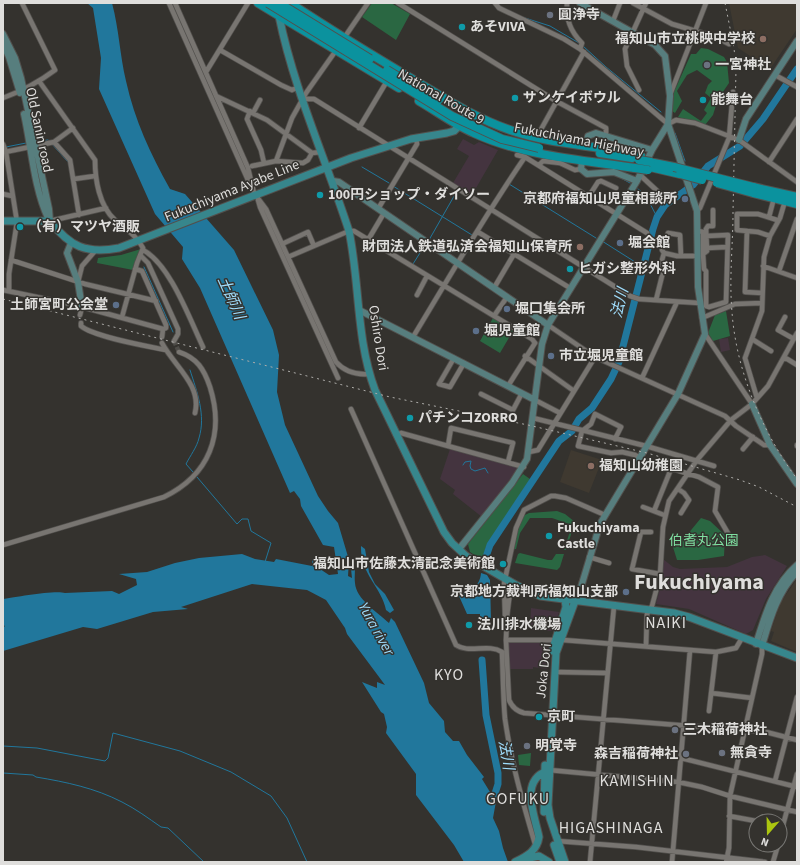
<svg xmlns="http://www.w3.org/2000/svg" width="800" height="865" font-family="'Source Sans 3','Noto Sans JP',sans-serif">
<style>
.commercial{fill:#44343f}
.built{fill:#3f3930}
.green{fill:#2a6742}
.water{fill:#21779c}
.lines{fill:none;stroke-linecap:round;stroke-linejoin:round}
.stream{stroke:#21779c;stroke-width:1}
.river{stroke:#21779c;stroke-width:7}
.street-tunnel{stroke:#4e4c48;stroke-width:4.5;stroke-dasharray:4.5 2;stroke-linecap:butt}
.street-casing{stroke:#52504d;stroke-width:6}
.secondary-casing{stroke:#52504d;stroke-width:8}
.primary-casing{stroke:#52504d;stroke-width:9}
.highway-casing{stroke:#52504d;stroke-width:10}
.street{stroke:#787571;stroke-width:4.5}
.secondary{stroke:#577e7e;stroke-width:6}
.primary{stroke:#37868c;stroke-width:7}
.highway{stroke:#0b929e;stroke-width:8}
.rail{stroke:#aeadaa;stroke-width:1;stroke-dasharray:2 4;stroke-linecap:butt}
.highway-bridge-casing{stroke:#52504d;stroke-width:10;stroke-linecap:butt}
.highway-bridge{stroke:#0b929e;stroke-width:8}
.worship-dot{fill:#6b7280;stroke:#34322e;stroke-width:1.5}
.culture-dot{fill:#0f9aa8;stroke:#34322e;stroke-width:1.5}
.education-dot{fill:#8d6e63;stroke:#34322e;stroke-width:1.5}
.service-dot{fill:#5c6f8a;stroke:#34322e;stroke-width:1.5}
.labels{text-anchor:middle;dominant-baseline:central;stroke-width:3;stroke-linejoin:round;paint-order:stroke}
.poi-label{font-size:14px;font-weight:bold;fill:#dfdedc;stroke:#34322e;text-anchor:start}
.street-label{font-size:14px;fill:#dfdedc;stroke:#34322e}
.park-label{font-size:14px;fill:#7fdfa1;stroke:#34322e}
.water-label{font-size:15px;font-style:italic;fill:#9fdcfb;stroke:#34322e}
.quarter-label{font-size:16px;letter-spacing:1px;fill:#dfdedc;stroke:#34322e}
.town-label{font-size:22px;font-weight:bold;fill:#dfdedc;stroke:#34322e}
</style>
<rect width="100%" height="100%" fill="#34322e"/>
<path class="commercial" d="M463 139 474 145 479 142 498 150 472 195 453 183 469 156 457 149Z
M728 338 730 350 721 352 719 339Z
M450 449 519 467 482 517 453 494 455 490 440 479Z
M765 555 787 566 766 599 753 630 746 634 689 609 656 604 662 581 663 559 673 567 680 569 727 567 752 557Z
M531 608 559 612 553 631 530 630Z
M508 641 549 642 547 669 533 667V669H509Z"/>
<path class="built" d="M729 3H797V29L770 69 738 48Z
M571 450 602 460 589 493 560 482Z
M797 579V652L771 641 774 632 771 631 780 603Z"/>
<path class="green" d="M372 3H391L410 14 396 40 362 17Z
M701 48 708 49 724 57 727 62 729 83 718 99 713 115 705 125 678 117 683 109 701 121 707 113 704 110 711 98 705 93 708 85 712 81 697 70 687 75 677 91 682 101 675 113 672 111 674 92 691 54H696Z
M141 249 133 270 97 263 98 258 121 255Z
M726 311 730 336 713 341 708 333 715 315Z
M493 318 513 331 500 353 480 341Z
M523 474 530 479 486 547 482 560 470 552 468 544Z
M557 511 565 514 575 522 566 550H564L572 525 552 518H530L520 533 516 549H514L517 533 523 516 529 513Z
M701 518 710 521 725 535 724 556 698 560H677L672 544 687 535Z
M520 553 548 560H552L556 554H564L560 567 557 570 515 563 518 554Z
M531 753 530 766 519 765 518 755Z"/>
<path class="water" d="M87 3H112C119 29 120 56 126 81 135 121 150 153 170 189L185 194 234 250 273 330 279 355 277 392 285 425 318 496 328 511 338 523 349 560 348 576 352 578 351 569 354 562C356 570 354 575 355 583 356 599 377 612 389 623L391 618 395 622 424 683 429 703 444 721 445 732 453 741H459L467 755 484 777 482 779 490 792 497 796 493 818 499 831 503 848 508 862H464L454 845 416 795V774L386 733 387 727 384 714 381 712 362 682 377 688V682L385 685 347 634 345 628 326 600 307 590 252 584 181 607 188 609 153 612 97 629 83 627 3 651V628L5 626 3 625V599C16 597 55 590 65 593L112 591 119 594 137 585 136 579 119 574 147 572 175 563 199 558 242 554 255 559 274 562 276 559 312 566V559L317 567 329 575 338 574 334 547 323 545 301 506 300 499 294 491 290 493 200 288 182 259 183 247 155 214 99 89 101 58 93 8Z
M361 546 365 549 369 572 375 584 385 594 394 610 390 613 386 610C382 588 360 574 361 546Z
M481 573 487 575 490 580 491 621 487 628H480V614H467L459 596C470 590 480 587 481 573Z"/>
<g class="lines">
<path class="stream" d="M522 17 550 26 579 43
M583 46 606 67 661 112
M675 133 685 161
M37 141 48 140
M52 144 68 162
M6 147 26 143
M362 167 389 183
M621 178 630 183
M509 184 596 238
M692 184 693 185
M393 186 472 235
M638 189 645 194 657 217
M429 240 457 191
M602 241 643 267
M413 264 425 245
M144 267 173 332
M190 370C197 392 206 415 199 438 197 447 190 456 186 464L193 472
M463 465 465 462 471 461 470 466 471 469 475 471 485 468 488 473
M197 477 237 524 242 519H248L251 531 271 543 265 562
M3 746 37 748 105 761 108 758 113 733 180 751 231 772 271 796 287 818 307 862
M3 773 33 775 36 777C66 782 95 788 122 802 136 809 148 818 161 827L168 828 204 862
M431 862H439"/>
<path class="river" d="M485 560 490 545 559 441 572 431 579 419 592 408 611 379 619 362 653 229 657 217 665 205 693 185 708 166 740 146 763 119 797 69
M482 660 486 715 498 773V784L492 803"/>
<path class="street-tunnel" d="M174 341 179 352"/>
<g class="street-casing">
<path id="street" d="M169 3 252 189
M175 3 248 168 254 193 266 209 336 362C345 372 356 375 369 374
M398 3 556 101 606 128V136
M495 3 499 8 564 39 580 49 668 124 676 120 695 123 739 140 797 182
M567 3C566 19 570 31 582 43L580 49
M633 3 672 24 716 37 729 44
M613 21 620 3
M344 38 368 3
M220 50 281 85 292 90 299 87
M206 72 248 3
M775 75 797 87
M39 81 95 160C95 179 99 206 115 220 126 229 137 236 143 248L137 263 122 317
M639 90 627 66 625 49 646 3
M670 95 706 3
M216 96 267 120 312 153 321 152
M3 98C22 91 39 82 55 70L22 3
M303 99H314L630 296 639 299 699 303
M250 111 247 119 261 150 264 163
M253 113 260 100
M359 128 387 81
M539 133 584 52
M54 142 70 160 79 215
M3 144 6 152 17 222 9 274V290
M5 152 54 142 73 128
M517 155 525 157 647 233
M276 161 292 118 306 93 337 49
M769 162 797 119
M539 165 543 161 560 163 575 170 581 169
M252 166 276 161 303 163 308 160 312 153
M640 175 667 200
M74 179 95 176
M3 194 12 196
M589 196 598 182 601 181 616 188
M258 200 260 207 338 378
M378 209 417 144 416 138
M697 211 700 208 729 138 733 92
M769 217 774 198
M50 221 106 208
M698 231 703 232V254
M747 231 737 230V214H758L777 220
M478 232 570 288
M706 236 728 235 726 302 709 307 706 306V271L704 269 703 254 707 251 706 229 708 226H713V210
M368 240 384 213
M282 244 308 232 314 246
M707 248 727 247
M143 250C170 264 190 320 203 347
M141 256 148 263 178 329V334L174 341
M681 256 680 235 668 233 662 250 664 253 677 256H698
M288 257 349 231H354L532 339 535 343
M11 260 85 284 156 301
M763 266 797 278
M135 269 142 271 166 325V328L163 329 162 337
M779 271 797 219
M78 282 82 266 95 251
M494 288 514 254
M3 290 75 305 163 329
M762 293 745 292 747 231 758 232 770 236
M417 295 427 276
M656 300 664 268 660 267 664 253
M80 315 82 307
M494 316 507 297
M785 317 778 330 794 339
M702 318 735 304 762 303
M81 323V326C94 337 147 346 166 350
M548 325 595 357 725 416 736 426 764 445H770
M705 334 752 404
M413 337C450 276 485 215 525 157
M752 339 771 351
M162 343C174 366 202 385 195 413
M525 356 574 391
M784 357 797 365
M454 358 439 384 450 387 464 363
M642 378 677 302
M508 386 535 343
M481 394 513 410 522 393
M757 398 745 358 762 311 764 257 770 236 780 218 785 201
M535 400 560 413
M351 409 456 645C469 654 488 643 502 652
M533 418 646 446 714 466
M396 435 401 433 524 467
M615 439 621 427 595 414 591 424 582 431 578 446 611 453 622 452 635 455 646 461 699 477 718 487 715 511 729 535
M797 445V446
M448 446 451 428 513 443 508 462
M743 449 753 437
M529 452 538 450 595 357
M678 489 684 493 689 500 681 513
M643 507 664 515
M654 511 671 469
M605 515 566 498 555 496H551L524 510 516 528 504 584 505 615 507 617 506 640 509 700C512 707 516 711 524 713L766 732 797 740
M651 532H641L632 569 660 574
M3 545 164 497C209 475 225 435 210 387 204 369 197 358 179 352
M589 557 609 563
M507 616 510 592
M506 640H563L716 652 736 648 742 638
M646 646 647 614 652 606 660 576 663 527 669 501 697 460 731 420 752 404 768 386 797 333
M502 652C503 674 503 697 505 719 511 762 523 803 535 844
M555 672 606 673
M711 693 752 698
M709 711 716 652
M681 758 797 787
M549 770 678 782 702 787 730 796 797 812
M775 781 797 697
M729 816 756 821
M780 836 797 774
M557 841 636 847 765 862
M590 862 614 606
M672 862 690 650
M726 862 729 848 730 796 762 654V646
M773 862 778 845"/>
</g>
<g class="secondary-casing">
<path id="secondary" d="M3 34 15 58 21 78 49 209 50 221
M3 44 9 57 20 93
M24 114C31 145 34 189 48 218
M739 140 746 119 797 41
M586 145 588 136 596 133 652 150
M582 160 581 169 587 174 614 172 637 181
M333 181 339 182 548 325
M71 243 67 253 78 282 82 307
M359 310 535 400
M752 404 770 445 797 484
M459 549 512 483 527 459 542 344 548 325 637 181 652 150 668 124 670 96 665 56 655 45 580 3
M575 601 578 597 600 524 678 394 705 334 698 287 697 211 668 124
M756 644C765 615 773 586 797 565
M762 646C770 619 777 593 797 572"/>
</g>
<g class="primary-casing">
<path id="primary" d="M279 16C294 90 326 160 349 231 360 284 356 339 375 390L444 532 452 543 466 556 516 585 540 596 674 613 689 617 797 658
M3 221H50C70 247 86 254 119 248L351 158 411 139 447 133 454 131 459 126 468 112
M552 651 566 607 565 600
M544 812 545 765
M554 845 560 862
M525 859 539 856 549 862
M515 862C527 856 537 851 539 837 535 816 519 781 547 771
M565 862 550 818 548 805 556 653 575 601"/>
</g>
<g class="highway-casing">
<path id="highway" d="M258 3 399 88
M290 3C332 31 375 57 419 83 449 101 479 120 513 131 554 145 599 145 641 156
M419 101C438 112 455 125 474 133 524 156 582 160 635 168
M600 153 632 158
M654 163 674 167
M650 167 680 174
M753 187 797 197
M753 193 797 204"/>
</g>
<use href="#street" class="street"/>
<use href="#secondary" class="secondary"/>
<use href="#primary" class="primary"/>
<use href="#highway" class="highway"/>
<path class="rail" d="M725 3 734 48 736 69C735 117 734 164 733 212 733 245 729 278 732 312 736 370 762 432 797 479
M3 299 390 397 528 425 647 453 740 480 759 487 797 507"/>
<g class="highway-bridge-casing">
<path id="highway-bridge" d="M268 3 452 116 502 139 539 148
M279 3 370 59
M387 70 438 101
M639 160 651 162
M674 167 753 187
M635 168 648 170
M680 174 702 180
M717 183 753 193"/>
</g>
<use href="#highway-bridge" class="highway-bridge"/>
</g>
<g class="worship-dot">
<circle cx="550" cy="15" r="4"/>
<circle cx="707" cy="65" r="4"/>
<circle cx="675" cy="730" r="4"/>
<circle cx="527" cy="746" r="4"/>
<circle cx="722" cy="753" r="4"/>
<circle cx="686" cy="754" r="4"/>
</g>
<g class="culture-dot">
<circle cx="462" cy="27" r="4"/>
<circle cx="515" cy="98" r="4"/>
<circle cx="703" cy="100" r="4"/>
<circle cx="320" cy="195" r="4"/>
<circle cx="20" cy="227" r="4"/>
<circle cx="570" cy="269" r="4"/>
<circle cx="410" cy="418" r="4"/>
<circle cx="549" cy="536" r="4"/>
<circle cx="503" cy="564" r="4"/>
<circle cx="469" cy="625" r="4"/>
<circle cx="539" cy="717" r="4"/>
</g>
<g class="education-dot">
<circle cx="763" cy="39" r="4"/>
<circle cx="580" cy="247" r="4"/>
<circle cx="591" cy="466" r="4"/>
</g>
<g class="service-dot">
<circle cx="685" cy="199" r="4"/>
<circle cx="620" cy="243" r="4"/>
<circle cx="116" cy="305" r="4"/>
<circle cx="507" cy="309" r="4"/>
<circle cx="476" cy="331" r="4"/>
<circle cx="551" cy="356" r="4"/>
<circle cx="626" cy="592" r="4"/>
</g>
<g class="labels">
<g class="poi-label">
<text x="558" y="15">圓浄寺</text>
<text x="470" y="27">あそVIVA</text>
<text x="755" y="39" text-anchor="end">福知山市立桃映中学校</text>
<text x="715" y="65">一宮神社</text>
<text x="523" y="98">サンケイボウル</text>
<text x="711" y="100">能舞台</text>
<text x="328" y="195">100円ショップ・ダイソー</text>
<text x="677" y="199" text-anchor="end">京都府福知山児童相談所</text>
<text x="28" y="227">（有）マツヤ酒販</text>
<text x="628" y="243">堀会館</text>
<text x="572" y="247" text-anchor="end">財団法人鉄道弘済会福知山保育所</text>
<text x="578" y="269">ヒガシ整形外科</text>
<text x="108" y="305" text-anchor="end">土師宮町公会堂</text>
<text x="515" y="309">堀口集会所</text>
<text x="484" y="331">堀児童館</text>
<text x="559" y="356">市立堀児童館</text>
<text x="418" y="418">パチンコZORRO</text>
<text x="599" y="466">福知山幼稚園</text>
<text x="557" y="528">Fukuchiyama<tspan x="557" dy="16">Castle</tspan></text>
<text x="495" y="564" text-anchor="end">福知山市佐藤太清記念美術館</text>
<text x="618" y="592" text-anchor="end">京都地方裁判所福知山支部</text>
<text x="477" y="625">法川排水機場</text>
<text x="547" y="717">京町</text>
<text x="683" y="730">三木稲荷神社</text>
<text x="535" y="746">明覚寺</text>
<text x="730" y="753">無貪寺</text>
<text x="678" y="754" text-anchor="end">森吉稲荷神社</text>
</g>
<g class="street-label">
<text transform="translate(441 97) rotate(30)">National Route 9</text>
<text transform="translate(39 130) rotate(78)">Old Sanin road</text>
<text transform="translate(579 140) rotate(11)">Fukuchiyama Highway</text>
<text transform="translate(232 191) rotate(-22)">Fukuchiyama Ayabe Line</text>
<text transform="translate(378 338) rotate(81)">Oshiro Dori</text>
<text transform="translate(544 671) rotate(-84)">Joka Dori</text>
</g>
<g class="park-label">
<text x="704" y="541">伯耆丸公園</text>
</g>
<g class="water-label">
<text transform="translate(231 298) rotate(66)">土師川</text>
<text transform="translate(620 303) rotate(-76)">法川</text>
<text transform="translate(376 629) rotate(61)">Yura river</text>
<text transform="translate(506 755) rotate(80)">法川</text>
</g>
<g class="quarter-label">
<text x="666" y="623">NAIKI</text>
<text x="449" y="675">KYO</text>
<text x="637" y="781">KAMISHIN</text>
<text x="518" y="799">GOFUKU</text>
<text x="611" y="828">HIGASHINAGA</text>
</g>
<g class="town-label">
<text x="699" y="582">Fukuchiyama</text>
</g>
</g>
<rect width="800" height="865" fill="none" stroke="#dfdedc" stroke-width="8"/>
<g transform="translate(768 833) rotate(200)"><circle r="19" fill="#34322e" stroke="#787774"/>
<path d="M0-3L7 15L0 10L-7 15Z" fill="#acc610"/>
<text y="-6" font-size="11" font-weight="bold" text-anchor="middle" fill="#dfdedc">N</text>
</g>
</svg>
